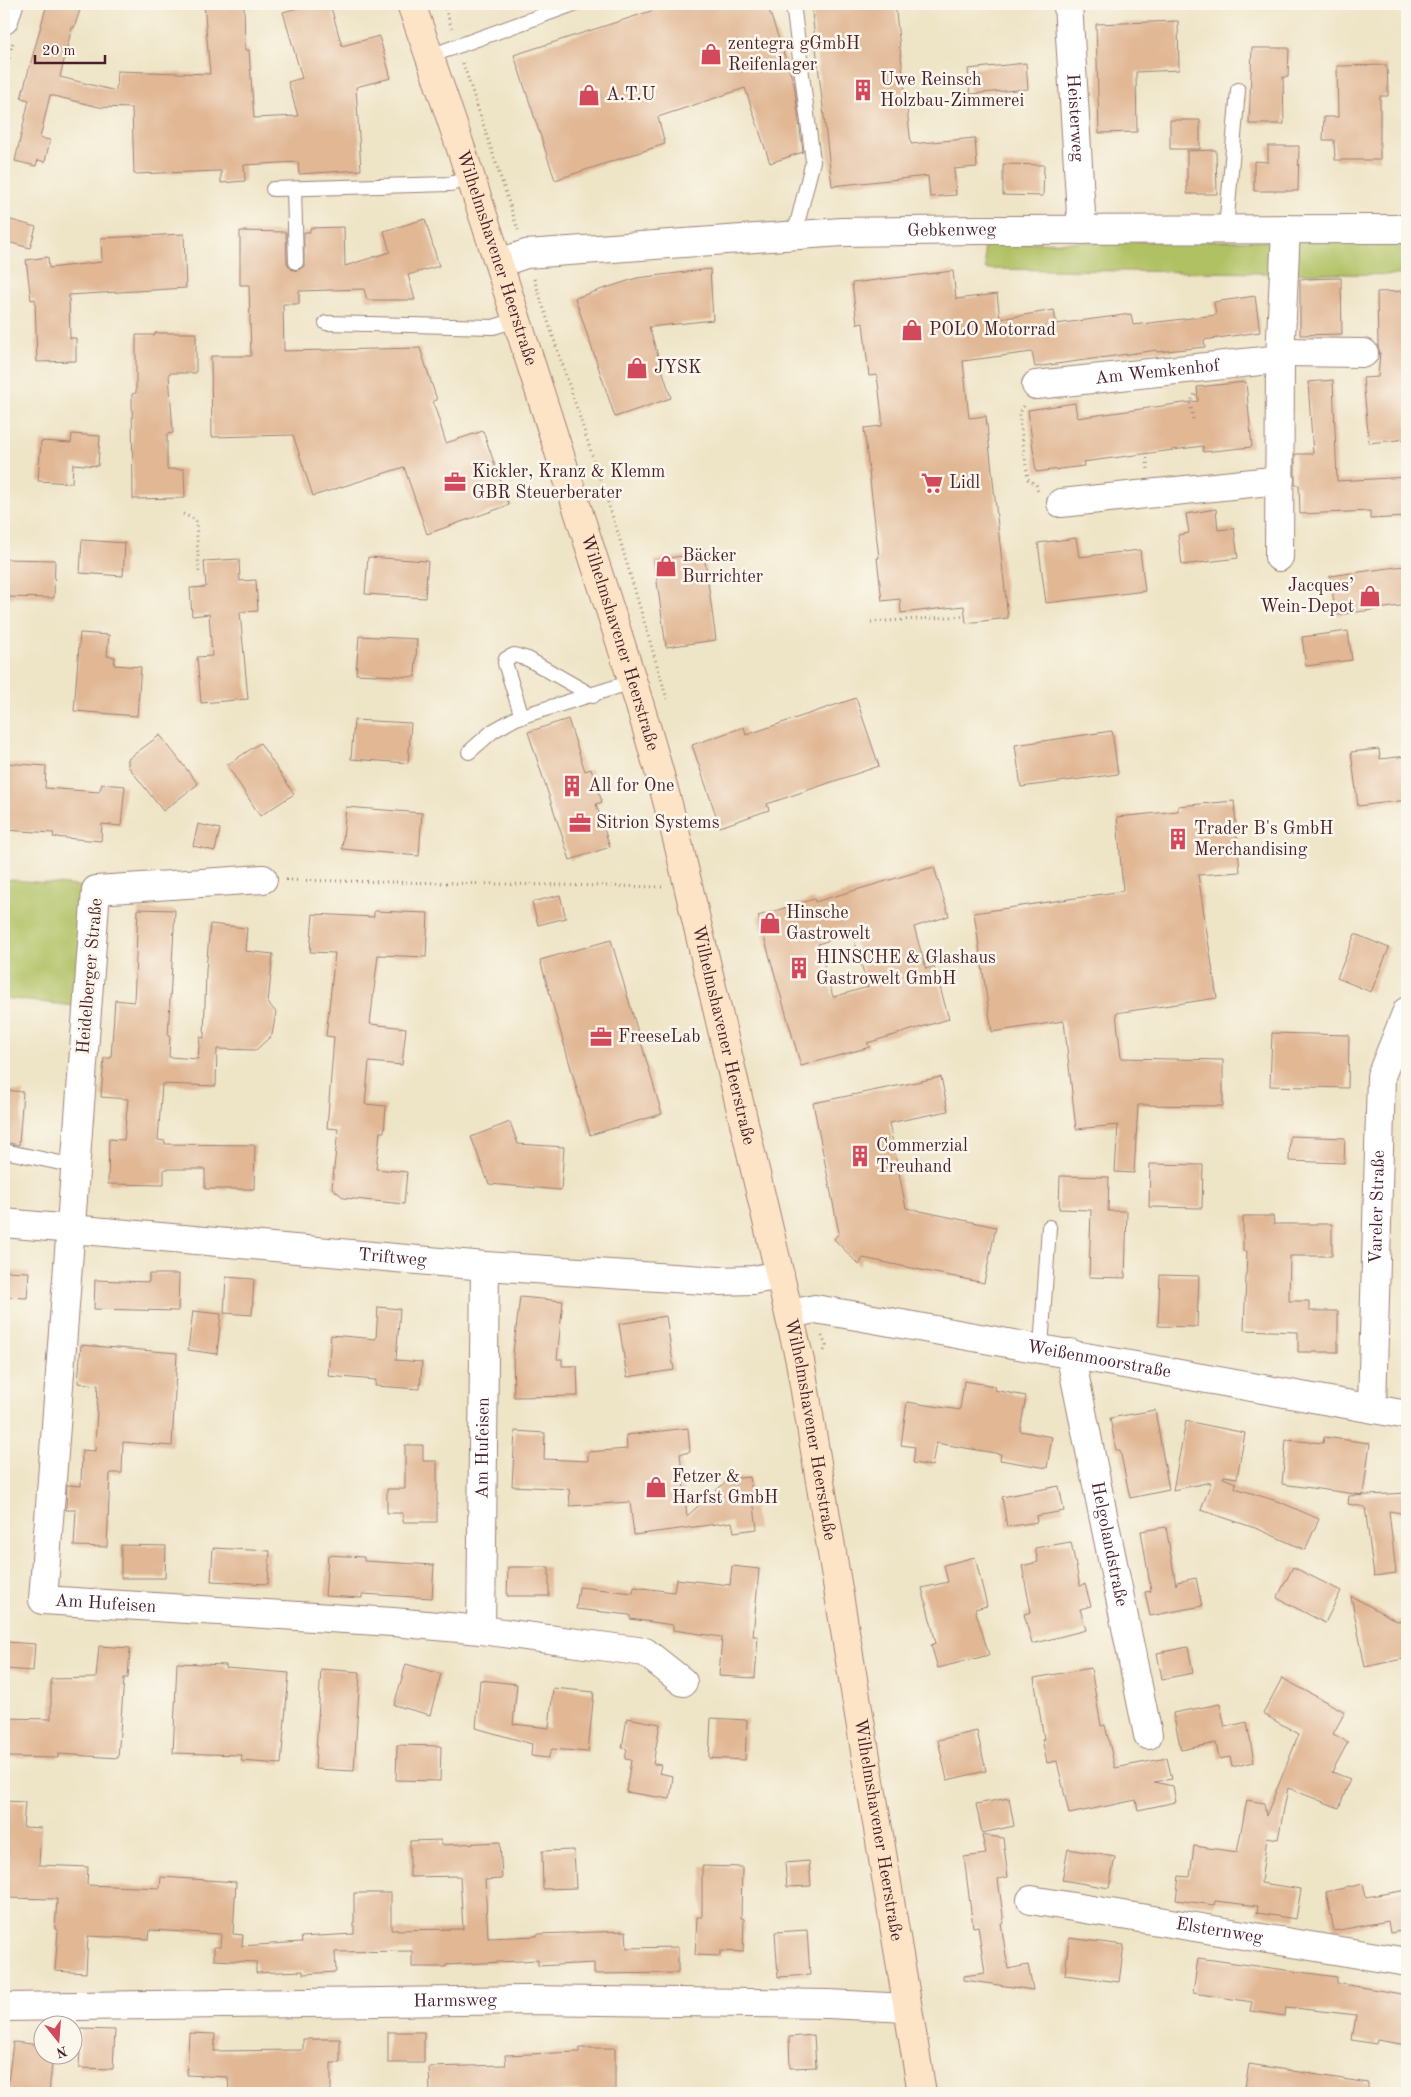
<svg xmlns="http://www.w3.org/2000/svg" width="1411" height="2097" font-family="'Old Standard TT',serif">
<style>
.green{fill:#b0c164;stroke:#7d7048}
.building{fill:#e1b794;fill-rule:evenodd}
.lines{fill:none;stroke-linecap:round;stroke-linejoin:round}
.lane-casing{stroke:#9c8278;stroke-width:16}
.street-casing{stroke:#9c8278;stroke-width:30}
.secondary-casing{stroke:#9c8278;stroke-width:30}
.path{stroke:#9c8278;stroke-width:3;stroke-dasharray:1 4;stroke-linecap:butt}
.lane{stroke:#fff;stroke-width:14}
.street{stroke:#fff;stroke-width:28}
.secondary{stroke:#fee4c6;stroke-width:28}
.labels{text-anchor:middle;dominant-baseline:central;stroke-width:5;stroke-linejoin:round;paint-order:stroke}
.poi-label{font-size:18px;fill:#4a1f2b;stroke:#fbf7ec;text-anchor:start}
.street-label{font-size:18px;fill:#4a1f2b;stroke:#fbf7ec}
</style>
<rect width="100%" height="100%" fill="#fbf7ec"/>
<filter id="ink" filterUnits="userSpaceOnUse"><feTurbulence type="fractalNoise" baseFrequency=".02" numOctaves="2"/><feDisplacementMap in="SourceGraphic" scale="10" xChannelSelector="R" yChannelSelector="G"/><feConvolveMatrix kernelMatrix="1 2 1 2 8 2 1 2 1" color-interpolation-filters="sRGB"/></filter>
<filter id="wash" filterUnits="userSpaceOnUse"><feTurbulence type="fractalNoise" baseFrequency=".0096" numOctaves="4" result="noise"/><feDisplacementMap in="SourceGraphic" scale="20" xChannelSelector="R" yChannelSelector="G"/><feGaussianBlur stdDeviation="1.12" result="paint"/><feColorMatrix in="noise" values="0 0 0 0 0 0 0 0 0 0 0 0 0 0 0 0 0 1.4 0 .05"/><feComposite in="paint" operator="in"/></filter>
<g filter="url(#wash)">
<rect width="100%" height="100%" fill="#eee4c6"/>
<path class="green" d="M1407 239V275L986 269 983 243Z
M4 879 87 887 75 1006 4 998Z"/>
<g id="blocks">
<path class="building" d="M47 4H82L74 28 72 27 60 77 116 91 117 71 210 74 204 4H244L245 50H249L254 118 298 116 288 82 302 78 283 12 314 4H330L342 46 379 36 391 78 356 87 361 170 299 174 298 162 244 165 245 181 221 183V171L134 174 132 108 99 107 50 95 40 138 50 140 45 162 38 160 36 166 15 161 29 100 21 98Z
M673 4H767L794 84 803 152 770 163 745 88 658 117 665 144 555 180 514 55Z
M811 4H895L911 144 975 138 977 167 954 169 956 195 930 197 928 176 832 186Z
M1178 21 1179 70 1136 72 1137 132 1099 133 1096 24Z
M1252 48H1289L1288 77H1283L1284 124H1249Z
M1026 63 1028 89 970 94 968 69Z
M1387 65 1388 96H1380V160H1335L1334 140H1323L1324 117H1338L1337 66Z
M1170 120H1200V149H1170Z
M1268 146H1299L1298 191H1254V161L1268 162Z
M1216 150 1217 194H1187V151Z
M1003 164 1044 165 1043 196 1003 195Z
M4 218 36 227 30 248 4 241Z
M425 219 439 266 408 275 415 300H367L364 289 299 291V304H283L284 351 420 348 437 400 433 401 446 443 483 431 509 505 427 534 404 467 313 496 293 435 212 437 211 356H251L249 285H240V231L286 232 287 263 291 269 297 271 304 266V232H310V228L344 227 345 266 390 252 384 231Z
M184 234 186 288 69 295 70 338H76V361L37 362 35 299 31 300 26 260 48 257 49 268 102 262 101 238Z
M710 269 713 320 649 327 671 398 615 417 575 298 637 278Z
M953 271 956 299 997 294 1000 319 1054 310 1056 324 1131 314 1133 325 1216 315 1214 302 1255 296 1260 332 1204 340 1205 347 1157 352V350L1035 367 1032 352 963 361 969 418 986 416 1008 618 966 623 964 606 901 613 900 599 882 601 877 558H879L864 428 882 426V416L877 375 869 376 863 323 857 324 852 283Z
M1341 278 1342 334 1300 335V279Z
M1407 291V439L1369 443 1363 378 1378 377 1380 353 1378 345 1377 292Z
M155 333H196V373H169L173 433 167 434V469H184L185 498 133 499 132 394 136 393V335H155Z
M1333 380 1337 481 1407 477V517L1370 519V511L1300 514 1299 485H1295V454H1313L1308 382Z
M1246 382 1252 447 1203 452V446L1083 462 1084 466 1036 472 1028 410 1075 403 1077 418 1198 401 1197 387Z
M72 434 100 436 98 466 73 464 72 483 38 481 41 441 71 443Z
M1216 509 1218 530 1234 528 1238 558 1182 565 1178 535 1189 533 1186 514Z
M1076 538 1079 557 1140 550 1145 591 1046 603 1038 543Z
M82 540 125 543 123 576 80 573Z
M704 553 716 640 666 647 654 560Z
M368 557 428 561 425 598 365 594Z
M5 559 55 560 54 598 5 597Z
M239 559 240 581 256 580 258 611 240 612 248 699 201 703 197 657 212 656 209 614 192 616 190 588 206 587 204 561Z
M1404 566 1407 605 1336 615 1330 576Z
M1348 631 1352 660 1306 666 1302 637Z
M80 633 109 635 107 656 115 657 114 665 141 667 137 716 74 711Z
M359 636 417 639 415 677 356 674Z
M856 698 879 766 767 804 769 810 720 827 692 745 744 727 746 735Z
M568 719 585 771 591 769 602 802 596 804 610 847 570 860 528 732Z
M354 720 411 723 408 763 351 759Z
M1112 731 1118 774 1021 787 1015 745Z
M160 735 198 784 163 811 128 766V759Z
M260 743 294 794 260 816 227 765Z
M1379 749 1380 759 1407 756V800L1358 806 1351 752Z
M4 763 46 766 45 788 99 792 102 784 125 786 121 826 102 824 101 841 53 837 54 833 4 830Z
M1234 801 1240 872 1198 875 1217 998 1116 1013 1121 1058 1223 1060V1106L1138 1105 1134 1173 1115 1172 1118 1125 1076 1129 1064 1021 992 1032 974 913 1123 891 1117 817 1178 811V806Z
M346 807 422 813 419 856 342 849Z
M198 824 220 829 215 851 193 846Z
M934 867 949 916 914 927 926 969 934 966 949 1019 867 1043 870 1047 801 1066 758 916 814 899 815 902ZM852 933 868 987 833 997 818 944Z
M560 895 566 918 538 925 532 902Z
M138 909 175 910 168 1036H170L169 1057 198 1059 200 1037 204 1038 206 970 210 924 247 928 245 951 273 954 268 1003 276 1012 272 1035 256 1050 217 1049 216 1086 162 1084 158 1140 165 1141V1144L255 1145 254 1189H205V1169H164V1185L108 1184 109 1139 124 1140 128 1099 101 1097 104 1058H111L115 1000 134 1002Z
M374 911 428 913 426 957 378 955 370 1024 406 1028 402 1065 369 1062 365 1104 386 1106 384 1132H380L376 1169 407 1172 404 1204 344 1198 332 1188 338 1129 327 1128 334 1037 326 1036 335 953 310 952 313 914 374 917Z
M1355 934 1389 948 1371 992 1337 978Z
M611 940 662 1114 590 1135 540 960Z
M1272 1033 1349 1035 1348 1088 1270 1086Z
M941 1077 948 1111 889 1123 906 1208 996 1227 984 1283 863 1258 859 1265 834 1239 839 1233 813 1103Z
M4 1090 23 1092 19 1145 4 1142Z
M510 1122 518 1144 564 1147 561 1190 489 1184 471 1137Z
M1290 1136 1345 1138 1344 1163 1289 1161Z
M1150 1164 1203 1165 1202 1208 1149 1207Z
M1060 1176 1109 1177 1108 1211H1127L1125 1278 1089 1277 1091 1210 1059 1209Z
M1243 1216H1273L1274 1224H1332V1256H1290L1289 1301H1309V1311H1338V1352H1298V1332L1244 1330 1247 1251H1243Z
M4 1271 29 1272 27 1298 4 1297Z
M149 1274H179L178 1311 94 1309 95 1280 149 1282Z
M1160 1275 1199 1276 1197 1327 1158 1326Z
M226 1277 254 1279 252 1315 224 1313Z
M520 1297 563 1301 557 1359H562V1366H577L578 1396 514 1397 513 1353Z
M378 1307 400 1309 396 1360 422 1362 420 1389 375 1386 376 1380 328 1376 331 1335 376 1339Z
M193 1311 221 1314 217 1354 188 1350Z
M666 1316 674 1370 627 1377 619 1324Z
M81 1345 177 1353 172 1446 123 1442 122 1473H110L107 1547 74 1546 76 1510H66L67 1485 81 1486 82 1450 95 1451 98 1385 78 1383Z
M964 1381 995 1386 994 1390 1026 1396 1020 1431 1052 1437 1047 1468 1000 1460 1001 1454 936 1443 932 1466 913 1463 915 1447 901 1445 907 1402 960 1410Z
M1155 1410 1169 1490 1130 1498 1120 1450H1116L1110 1418Z
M1186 1421 1245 1433 1237 1478 1224 1476 1223 1478 1236 1483 1235 1488 1280 1502 1319 1519 1305 1550 1258 1529 1201 1510 1211 1482 1173 1490Z
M688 1428 690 1452 680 1454 687 1516 729 1479 750 1477 757 1529 734 1532 732 1522 634 1535 630 1502 570 1506 569 1489 512 1486 515 1431 545 1433 544 1459 588 1461V1452L627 1449 626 1435Z
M1324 1437 1370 1443 1363 1495 1282 1484 1286 1440 1323 1443Z
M405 1445H423V1461H437V1522H403V1513H387V1489H405Z
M1059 1486 1064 1511 1036 1516 1037 1522 1007 1527 1002 1497Z
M1407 1493V1514L1389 1511 1396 1573 1374 1576 1365 1507 1348 1504 1349 1496Z
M1166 1527 1176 1585 1177 1582 1196 1578 1202 1606 1150 1616 1145 1592 1151 1591 1141 1531Z
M1071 1542 1080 1586 1085 1584 1091 1606 1080 1609 1086 1630 1032 1644 1024 1614 1031 1612 1022 1566 1038 1562 1035 1548Z
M121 1545 166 1546 165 1578H121Z
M213 1548 270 1551 268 1584 211 1581Z
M328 1555 364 1557V1561L434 1565 432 1598 362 1594V1598L325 1596Z
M975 1557 987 1606 975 1609 989 1655 938 1668 931 1645 936 1643 922 1588 948 1582 944 1565Z
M732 1566 759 1569 753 1636H758L755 1678 719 1676 722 1637 673 1630V1625L630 1619V1615L576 1609 579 1587 633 1593 634 1587 674 1592 676 1579 730 1585Z
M508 1567H549V1596H507Z
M1293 1567 1341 1591 1325 1623 1277 1598Z
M1351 1596 1397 1621 1407 1619V1658L1365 1667Z
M7 1642 35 1644 33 1671 5 1669Z
M99 1646 130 1648 128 1678H124L118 1758 58 1754V1758L6 1757 7 1718 51 1719V1679L96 1678Z
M1188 1647 1193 1673 1162 1679 1157 1653Z
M177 1663 226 1665V1668L289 1673 281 1764 241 1761 242 1755 173 1753Z
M406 1664 441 1674 430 1715 394 1705Z
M1091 1668 1101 1726 1105 1725 1115 1768 1167 1758 1172 1779 1154 1782 1173 1786 1176 1802 1138 1810 1136 1800 1069 1814 1057 1761 1047 1763 1042 1739H1044L1034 1678Z
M321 1669 360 1672 354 1771 315 1769Z
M1282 1678 1345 1712 1333 1734 1348 1742 1332 1772 1350 1779 1339 1808 1288 1788 1278 1839 1267 1837 1261 1883 1301 1889 1296 1919 1257 1913 1258 1906 1215 1901 1214 1905 1176 1900 1179 1876 1190 1877 1194 1846 1237 1852 1247 1800 1264 1803 1266 1816 1299 1734 1263 1714Z
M480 1680 517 1684 513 1724 549 1728 553 1688 594 1692 588 1752 552 1749 548 1758 531 1756 532 1744 476 1728Z
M1220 1704 1225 1727 1247 1722 1254 1762 1232 1767 1230 1757 1219 1759 1216 1743 1181 1750 1173 1713Z
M627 1718 660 1724 653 1764 661 1765 659 1773 673 1776 670 1799 626 1792 631 1760 625 1759 627 1749 622 1748Z
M711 1718 747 1720 745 1760 709 1758Z
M977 1731 986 1771 947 1780 938 1740Z
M397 1745 441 1746 440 1781 396 1780Z
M1009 1798 1014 1826 982 1833 976 1804Z
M4 1801 25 1802 23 1827 41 1828 39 1865 88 1867 87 1885 160 1888 161 1877 236 1882 233 1934 243 1935 242 1946 302 1942 301 1937 354 1934V1893H391V1930L463 1929 460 1876 410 1877V1841L441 1840V1845L500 1842 502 1879 485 1880 488 1938 537 1936V1934L626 1931 627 1948 678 1947V1973L594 1974V1963L538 1966V1960L446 1965V1967H412V1951L335 1952 336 1972 303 1974V1971L256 1973V1962L214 1960V1947H220L221 1934 150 1930 149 1939 88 1936 86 1973 55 1971 58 1930 55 1929 57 1899 4 1898Z
M982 1835 1003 1838 1008 1877 998 1879 1004 1923H1001L1008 1969 1028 1965 1033 1990 964 1980V1976L985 1973 978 1926 973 1927 964 1857 986 1854Z
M1068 1849 1115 1857 1109 1888 1062 1880Z
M574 1850 576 1888 543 1889 542 1851Z
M809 1861 811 1886 787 1887 785 1863Z
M702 1866 742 1867 741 1918 744 1919 743 1952 720 1951V1956L695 1955 697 1917H702Z
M1363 1884 1366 1897 1407 1890V1930L1390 1933 1388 1921 1334 1931 1326 1892Z
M807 1930 810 1975 778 1977 775 1932Z
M1069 1938 1124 1945 1119 1982 1065 1975Z
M1198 1958 1337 1977V1983L1407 1995V2045L1377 2040 1376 2044 1352 2040 1356 2015 1286 2007 1285 2016 1250 2011 1252 2002 1193 1993Z
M81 2029 115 2030 113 2069 79 2068Z
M388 2032H424V2063H388Z
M189 2033 215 2034 214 2051 303 2050V2039H340V2063H331V2093H229L228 2077 187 2075Z
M814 2035 816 2067 790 2068 789 2037Z
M13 2042 42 2045V2054H53L49 2093 7 2091Z
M579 2048H615V2091L430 2093 429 2067 506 2065 505 2055 579 2052Z
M1249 2064 1368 2083V2093H1244Z"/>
</g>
</g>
<g filter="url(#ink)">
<use href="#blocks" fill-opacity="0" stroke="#9c8278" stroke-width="1"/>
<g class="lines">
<g class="lane-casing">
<path id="lane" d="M793 4 813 161 794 236
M430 56 574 4
M273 189 450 184 471 178
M294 189 296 262
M1226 229 1238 90
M326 323 493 327 517 320
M522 717 505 663 506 659 514 655 528 659 593 696
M469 752 493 731 516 718 632 682
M4 1151 75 1166
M1041 1348 1049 1227"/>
</g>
<g class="street-casing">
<g id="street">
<path id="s1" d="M1068 4 1082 230"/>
<path d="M4 20 9 4"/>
<path id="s2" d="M499 263 526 254 842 232 978 230 1407 229"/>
<path d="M1280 352 1364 353"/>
<path id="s3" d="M1036 385 1280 359"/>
<path d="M1061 503 1280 480"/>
<path d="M1279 557 1280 359 1286 229"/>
<path id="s4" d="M263 879 96 890 43 1600 393 1622 481 1630 645 1652 683 1682"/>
<path id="s5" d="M4 1223 485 1266 719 1281 753 1280 780 1275"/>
<path id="s6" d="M790 1314 815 1309 857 1316 1407 1415"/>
<path id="s7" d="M1070 1353 1148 1735"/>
<path id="s8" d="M1372 1408 1381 1076 1407 1011"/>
<path id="s9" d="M481 1630 485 1266"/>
<path id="s10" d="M1031 1900 1407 1962"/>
<path id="s11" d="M4 2007 526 2000 829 2004 907 2008"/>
</g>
</g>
<g class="secondary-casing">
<g id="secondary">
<path id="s12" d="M411 4C464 152 511 302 559 452 601 583 646 714 679 847L800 1361 922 2093"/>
</g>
</g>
<path class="path" d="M443 4 452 28
M463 63 518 230
M4 78 13 42
M534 279 617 530 667 699
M1024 406 1019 414 1028 479 1036 485 1038 492
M1193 419 1190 403 1195 394
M1146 453 1148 470
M183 514 196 520 199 574
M871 622 964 616
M286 880 663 887
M822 1336 826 1346 824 1351"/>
<use href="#lane" class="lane"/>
<use href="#street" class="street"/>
<use href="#secondary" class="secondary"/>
</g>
</g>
<defs>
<g id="shop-bare" transform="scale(1.725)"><path d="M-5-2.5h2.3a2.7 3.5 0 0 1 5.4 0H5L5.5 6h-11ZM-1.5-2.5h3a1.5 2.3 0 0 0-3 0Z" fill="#d1495b" stroke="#fbf7ec" stroke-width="2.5" paint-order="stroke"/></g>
<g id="building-bare" transform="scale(1.725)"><path d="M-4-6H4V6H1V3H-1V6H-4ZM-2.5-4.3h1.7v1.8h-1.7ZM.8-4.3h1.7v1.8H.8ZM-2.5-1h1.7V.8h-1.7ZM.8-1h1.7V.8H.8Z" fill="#d1495b" stroke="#fbf7ec" stroke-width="2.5" paint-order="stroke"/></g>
<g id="office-bare" transform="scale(1.725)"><path d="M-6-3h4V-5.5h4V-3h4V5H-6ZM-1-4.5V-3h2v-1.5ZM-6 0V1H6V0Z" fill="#d1495b" stroke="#fbf7ec" stroke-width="2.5" paint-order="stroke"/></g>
<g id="supermarket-bare" transform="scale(1.725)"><path d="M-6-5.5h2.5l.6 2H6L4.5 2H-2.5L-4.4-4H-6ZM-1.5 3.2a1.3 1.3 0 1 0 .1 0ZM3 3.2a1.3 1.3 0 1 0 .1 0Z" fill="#d1495b" stroke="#fbf7ec" stroke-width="2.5" paint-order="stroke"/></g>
</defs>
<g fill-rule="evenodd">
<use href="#shop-bare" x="711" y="54"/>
<use href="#building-bare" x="863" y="90"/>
<use href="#shop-bare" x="589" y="95"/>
<use href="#shop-bare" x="912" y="330"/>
<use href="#shop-bare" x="637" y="368"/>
<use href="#office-bare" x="455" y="482"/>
<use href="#supermarket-bare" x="932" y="483"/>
<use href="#shop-bare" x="666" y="566"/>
<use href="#shop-bare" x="1370" y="596"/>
<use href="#building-bare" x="572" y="786"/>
<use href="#office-bare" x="580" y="823"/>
<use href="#building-bare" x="1178" y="839"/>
<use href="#shop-bare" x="770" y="923"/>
<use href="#building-bare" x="799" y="968"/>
<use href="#office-bare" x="601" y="1037"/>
<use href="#building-bare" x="860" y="1156"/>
<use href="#shop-bare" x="656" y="1487"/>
</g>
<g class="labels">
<g class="poi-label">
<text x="728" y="44">zentegra gGmbH<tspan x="728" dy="21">Reifenlager</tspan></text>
<text x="880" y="80">Uwe Reinsch<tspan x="880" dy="21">Holzbau-Zimmerei</tspan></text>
<text x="606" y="95">A.T.U</text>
<text x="929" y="330">POLO Motorrad</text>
<text x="654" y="368">JYSK</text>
<text x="472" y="472">Kickler, Kranz &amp; Klemm<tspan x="472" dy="21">GBR Steuerberater</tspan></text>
<text x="949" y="483">Lidl</text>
<text x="682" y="556">Bäcker<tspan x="682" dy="21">Burrichter</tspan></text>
<text x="1354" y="586" text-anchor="end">Jacques’<tspan x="1354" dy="21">Wein-Depot</tspan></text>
<text x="588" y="786">All for One</text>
<text x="596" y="823">Sitrion Systems</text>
<text x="1194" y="829">Trader B's GmbH<tspan x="1194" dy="21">Merchandising</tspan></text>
<text x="786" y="913">Hinsche<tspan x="786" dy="21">Gastrowelt</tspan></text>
<text x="816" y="958">HINSCHE &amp; Glashaus<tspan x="816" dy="21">Gastrowelt GmbH</tspan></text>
<text x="618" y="1037">FreeseLab</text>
<text x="876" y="1146">Commerzial<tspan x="876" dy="21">Treuhand</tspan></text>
<text x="672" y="1477">Fetzer &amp;<tspan x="672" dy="21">Harfst GmbH</tspan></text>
</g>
<g class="street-label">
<text stroke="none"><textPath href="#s1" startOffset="114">Heisterweg</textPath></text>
<text stroke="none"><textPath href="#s2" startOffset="455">Gebkenweg</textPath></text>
<text stroke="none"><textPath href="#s12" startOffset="268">Wilhelmshavener Heerstraße</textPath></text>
<text stroke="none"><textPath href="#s3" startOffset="122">Am Wemkenhof</textPath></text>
<text stroke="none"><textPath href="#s12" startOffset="672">Wilhelmshavener Heerstraße</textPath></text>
<text transform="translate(90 976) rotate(-85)">Heidelberger Straße</text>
<text stroke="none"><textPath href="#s12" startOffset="1078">Wilhelmshavener Heerstraße</textPath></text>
<text stroke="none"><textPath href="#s8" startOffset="201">Vareler Straße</textPath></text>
<text stroke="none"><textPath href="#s5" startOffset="390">Triftweg</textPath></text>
<text stroke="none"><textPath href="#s6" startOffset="314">Weißenmoorstraße</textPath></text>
<text stroke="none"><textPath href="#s12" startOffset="1482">Wilhelmshavener Heerstraße</textPath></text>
<text stroke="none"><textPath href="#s9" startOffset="182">Am Hufeisen</textPath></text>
<text stroke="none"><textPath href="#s7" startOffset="195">Helgolandstraße</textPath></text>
<text stroke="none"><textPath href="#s4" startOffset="942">Am Hufeisen</textPath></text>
<text stroke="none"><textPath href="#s12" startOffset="1888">Wilhelmshavener Heerstraße</textPath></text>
<text stroke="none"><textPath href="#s10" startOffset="191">Elsternweg</textPath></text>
<text stroke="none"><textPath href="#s11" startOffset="451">Harmsweg</textPath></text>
</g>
</g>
<rect width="1411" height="2097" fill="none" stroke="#fbf7ec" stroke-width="20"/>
<g transform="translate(58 2040) rotate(163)"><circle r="24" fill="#fbf7ec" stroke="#b4a19f"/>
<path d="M0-4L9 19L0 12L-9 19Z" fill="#d1495b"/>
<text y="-8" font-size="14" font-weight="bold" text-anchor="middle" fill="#4a1f2b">N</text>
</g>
<path d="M35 55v8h70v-8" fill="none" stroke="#4a1f2b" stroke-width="2.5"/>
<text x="42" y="55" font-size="15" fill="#4a1f2b" stroke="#fbf7ec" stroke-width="4" paint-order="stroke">20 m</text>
</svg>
